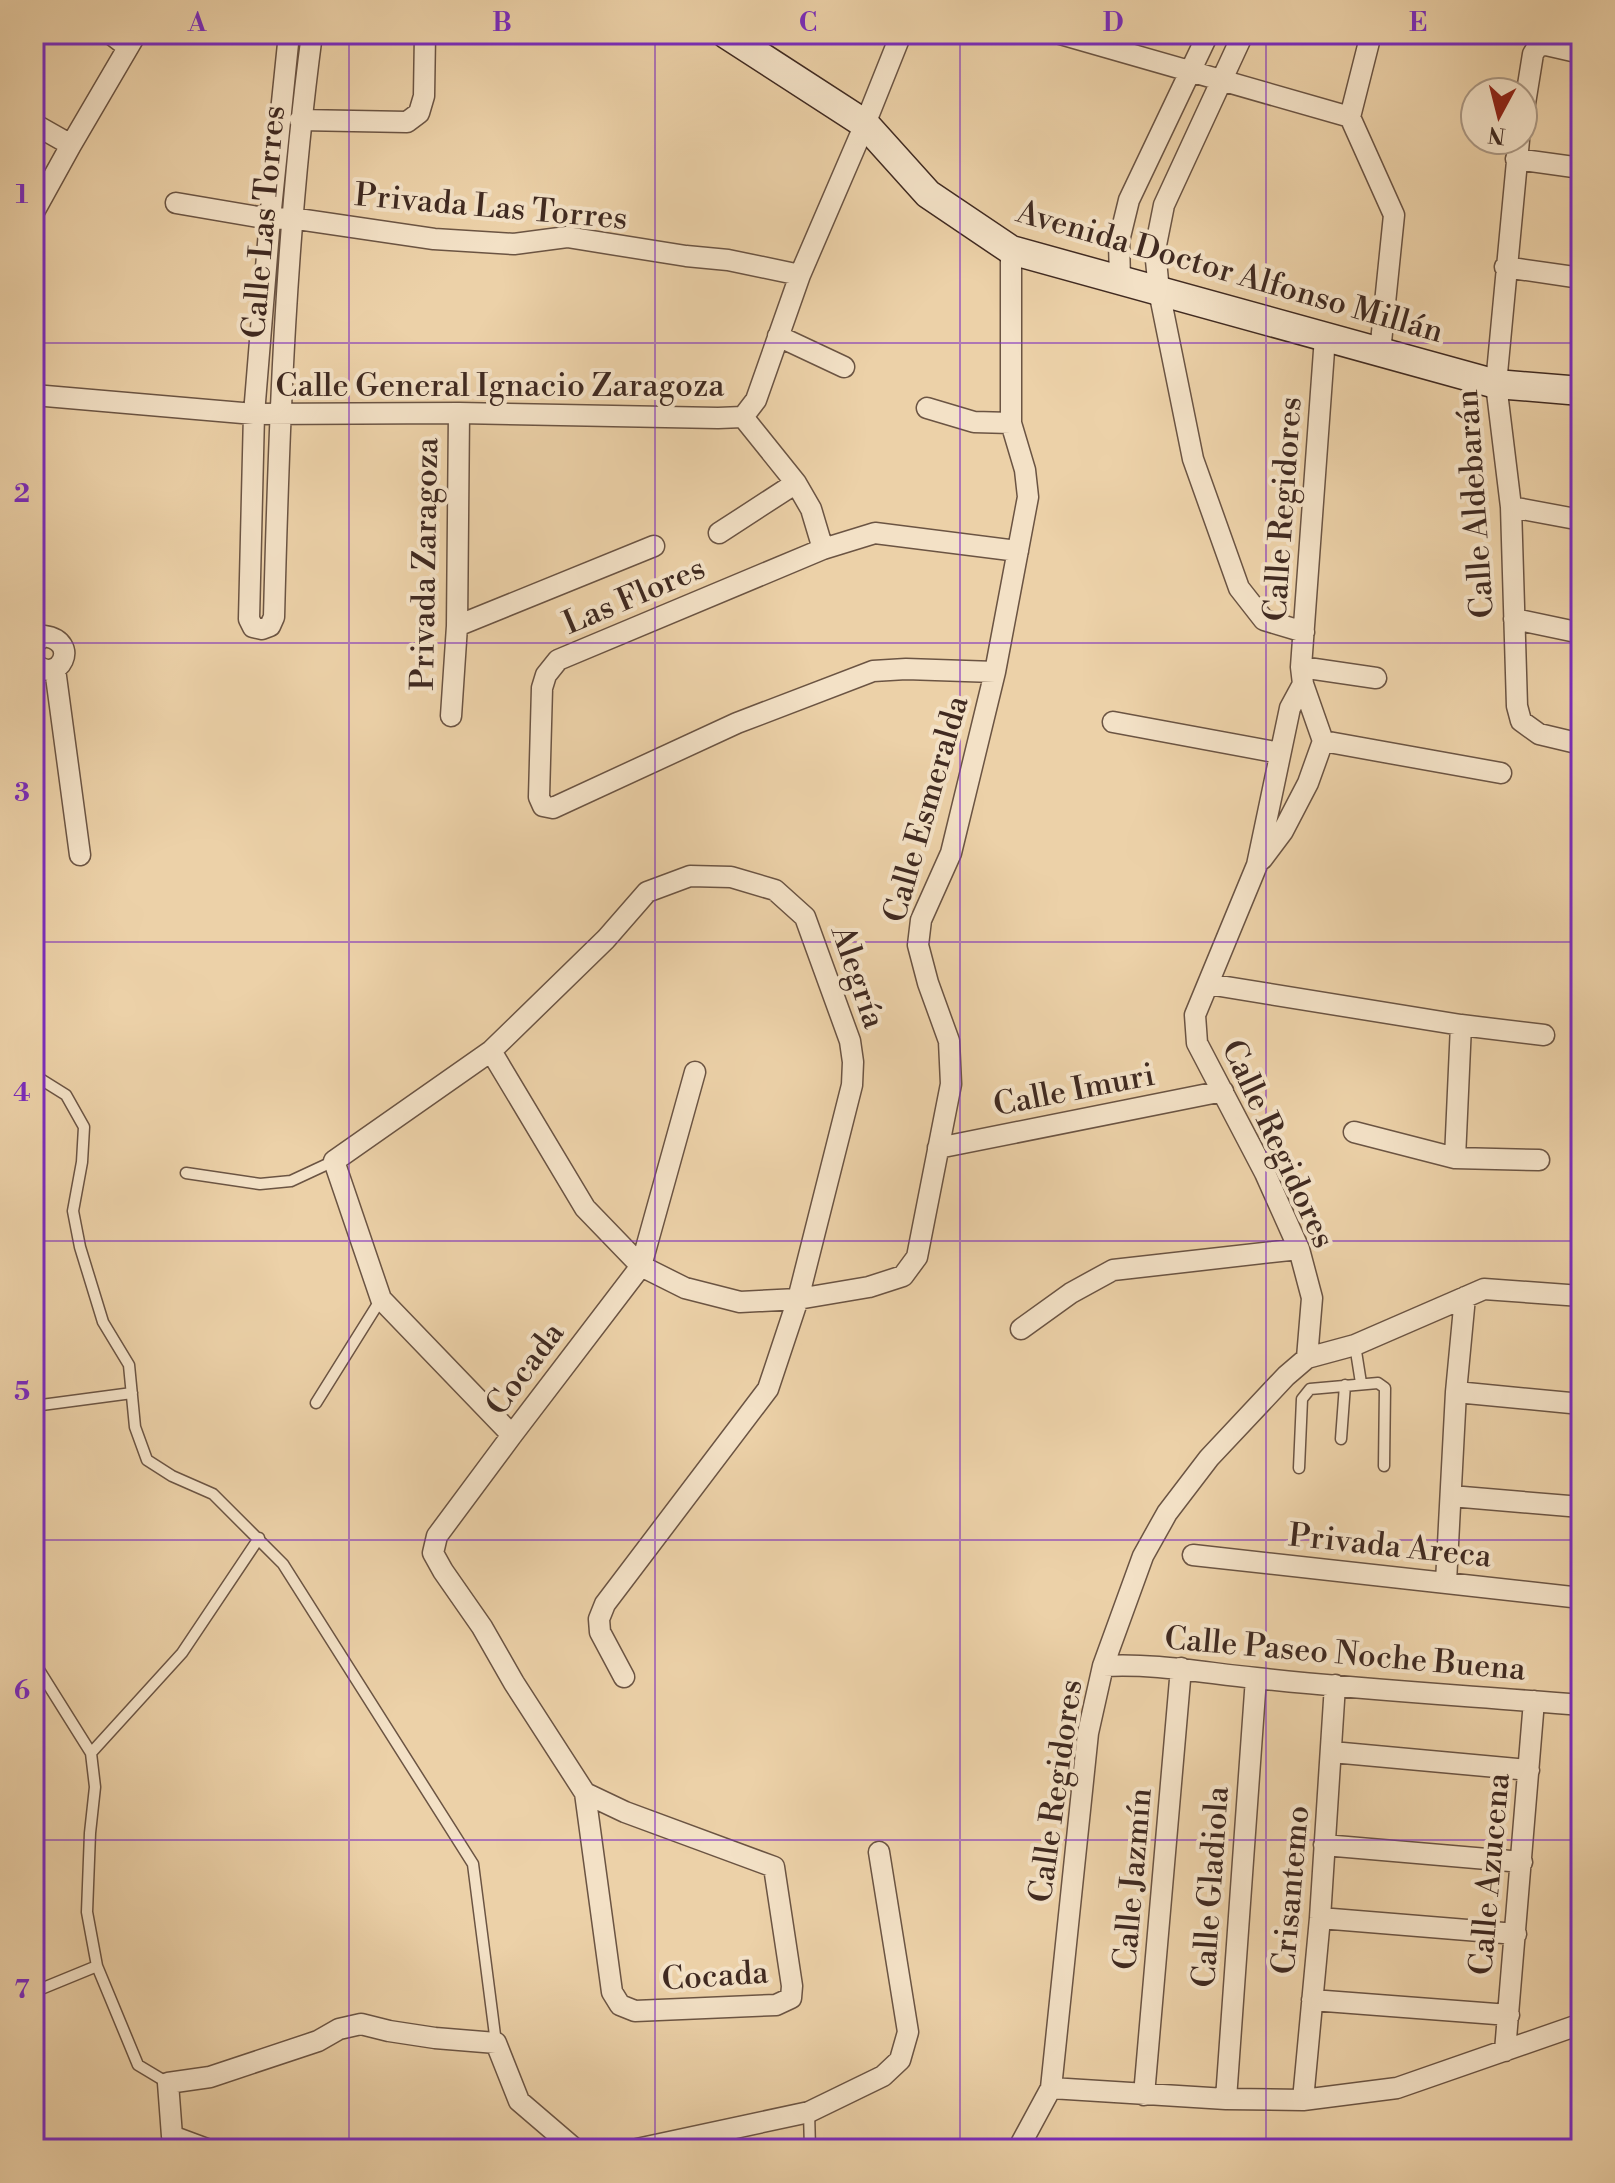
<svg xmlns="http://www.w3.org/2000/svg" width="1615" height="2183" font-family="'Libre Bodoni',serif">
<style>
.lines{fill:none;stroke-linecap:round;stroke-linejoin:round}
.lane-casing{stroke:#6b5443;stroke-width:13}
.street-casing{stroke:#6b5443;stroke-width:23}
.secondary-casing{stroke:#402a21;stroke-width:31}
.lane{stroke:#f3e1c6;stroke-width:10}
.street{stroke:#f3e1c6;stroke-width:20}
.secondary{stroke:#f3e1c6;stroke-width:28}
.grid{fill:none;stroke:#7b2cbf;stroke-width:2;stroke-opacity:0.55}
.labels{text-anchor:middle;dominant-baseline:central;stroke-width:8;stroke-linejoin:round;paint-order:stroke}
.street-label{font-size:32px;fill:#402a21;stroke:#f3e1c6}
.neatline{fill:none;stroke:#7b2cbf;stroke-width:3}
.grid-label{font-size:26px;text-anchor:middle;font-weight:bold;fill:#7b2cbf}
</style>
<rect width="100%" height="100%" fill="#ecd1a8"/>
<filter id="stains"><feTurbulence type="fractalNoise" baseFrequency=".0025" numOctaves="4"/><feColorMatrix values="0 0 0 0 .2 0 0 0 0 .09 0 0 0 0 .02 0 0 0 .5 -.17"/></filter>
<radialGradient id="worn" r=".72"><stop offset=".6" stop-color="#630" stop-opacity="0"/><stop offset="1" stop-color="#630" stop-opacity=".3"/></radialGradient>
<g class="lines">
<g class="lane-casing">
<path id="lane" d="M34 1075 66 1095 84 1127 82 1162 73 1211 80 1247 103 1322 129 1365 135 1427 147 1460 172 1476 213 1494 283 1564 473 1864 496 2043
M186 1173 260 1184 291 1181 334 1161
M1355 1345 1361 1383
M316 1403 381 1299
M34 1406 132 1393
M1341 1439 1345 1385
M1299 1468 1302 1399 1310 1389 1378 1383 1385 1388 1384 1466
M34 1662 91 1753
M34 1990 36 1991 97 1966
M168 2083 138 2065 97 1966 87 1912 90 1833 95 1787 91 1753 182 1653 259 1538
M809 2112 810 2149"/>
</g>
<g class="street-casing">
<path id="street" d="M111 34 128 47
M289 34 270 219 254 414 249 619 253 627 262 629 270 626 274 617C279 422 286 228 312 34
M1060 34 1350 117
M1243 34 1164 205 1155 250 1159 291 1193 459 1239 588 1264 620 1304 632
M1371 34 1350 117 1394 215 1380 352
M1523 116 1533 54 1538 46 1546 45 1581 53
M300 120 407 122 419 113 424 96 425 34
M34 124 71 145
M1519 140 1496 384 1511 507 1517 706 1521 721 1539 734 1581 744
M1516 159 1581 168
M176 203 270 219 291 218 434 239 514 244 567 237 686 256 728 260 800 275
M34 212 71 145 136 34
M1505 267 1581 278
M1120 280 1119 241 1129 200 1208 34
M778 336 844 367
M34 395 254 414 459 413 718 418 743 417
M927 408 974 422 1011 423
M743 417 756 400 800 275 865 124 901 34
M743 417 796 483 811 509 823 549
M1511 507 1581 520
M719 533 796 483
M1514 619 1581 633
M457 626 654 546
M34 643 44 636C82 641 59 687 34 663
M1301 667 1376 678
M55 669 80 855
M995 672 906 669 873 671 737 723 553 808 543 806 539 797 542 688 546 675 558 660 823 549 875 533 1018 551
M451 716 457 626 459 413
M1113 722 1280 753
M1323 741 1501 773
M1262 859 1283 831 1308 783 1323 741 1303 684 1301 667 1325 337
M1208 984 1461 1025 1544 1035
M491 1051 585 1208 641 1266 685 1288 740 1302 798 1299 869 1287 903 1276 917 1257 951 1084 949 1041 928 983 918 945 921 920 951 853 995 672 1028 497 1025 470 1011 423V250
M1354 1132 1455 1158 1539 1160
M938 1148 1223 1091
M1455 1158 1461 1025
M1021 1329 1071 1293 1113 1270 1299 1249
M1307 1358 1355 1345 1484 1289 1581 1296
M1456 1392 1581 1404
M512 1435 381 1299 334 1161 491 1051 606 939 647 892 690 876 731 877 775 890 805 917 850 1041 853 1062 852 1085 798 1299 768 1389 605 1604 599 1619 600 1632 624 1677
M1451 1496 1581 1507
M1193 1555 1581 1598
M1446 1582 1456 1392 1465 1297
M1103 1666C1155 1663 1205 1673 1256 1678 1364 1690 1473 1696 1581 1705
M1332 1752 1529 1770
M585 1793 625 1812 774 1867 792 1986 791 1998 776 2005 635 2011 620 2005 612 1992 585 1793 514 1683 482 1627 443 1571 433 1553 437 1536 512 1435 641 1266 695 1072
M1324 1845 1522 1862
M1320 1918 1516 1934
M1312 2000 1509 2015
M1505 2051 1534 1701
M1051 2088 1226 2099 1303 2100 1397 2088 1581 2024
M1144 2095 1181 1668
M1226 2099 1256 1678
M1303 2100 1320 1918 1335 1685
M207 2149 172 2136 168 2083 210 2077 318 2041 339 2029 361 2024 389 2031 435 2038 496 2043 519 2101 575 2149
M637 2149 809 2112 883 2076 900 2060 908 2032 879 1852
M1018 2149 1051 2088 1088 1733 1103 1666 1143 1556 1167 1513 1209 1458 1286 1376 1307 1358 1312 1298 1299 1249 1265 1173 1197 1043 1195 1015 1257 865 1290 708 1303 684"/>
</g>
<g class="secondary-casing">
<path id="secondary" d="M726 34 865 124 928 194 1011 250 1496 384 1581 391"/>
</g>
<use href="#lane" class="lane"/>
<use href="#street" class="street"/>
<use href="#secondary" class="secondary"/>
</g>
<path class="grid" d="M349 34V2149M655 34V2149M960 34V2149M1266 34V2149M34 343H1581M34 643H1581M34 942H1581M34 1241H1581M34 1540H1581M34 1840H1581"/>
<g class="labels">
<g class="street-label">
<text transform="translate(491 207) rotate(5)">Privada Las Torres</text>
<text transform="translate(264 222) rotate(-85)">Calle Las Torres</text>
<text transform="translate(1230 272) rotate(16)">Avenida Doctor Alfonso Millán</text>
<text x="500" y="386">Calle General Ignacio Zaragoza</text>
<text transform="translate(1475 504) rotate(-94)">Calle Aldebarán</text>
<text transform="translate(1283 509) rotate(-86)">Calle Regidores</text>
<text transform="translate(425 564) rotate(-89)">Privada Zaragoza</text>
<text transform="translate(634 596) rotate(-23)">Las Flores</text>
<text transform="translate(926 809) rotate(-74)">Calle Esmeralda</text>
<text transform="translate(858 977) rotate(71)">Alegría</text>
<text transform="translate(1074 1090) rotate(-11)">Calle Imuri</text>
<text transform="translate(1278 1144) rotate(65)">Calle Regidores</text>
<text transform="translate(525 1369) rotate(-53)">Cocada</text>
<text transform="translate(1390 1546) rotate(6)">Privada Areca</text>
<text transform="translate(1345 1654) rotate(5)">Calle Paseo Noche Buena</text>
<text transform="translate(1056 1791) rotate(-82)">Calle Regidores</text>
<text transform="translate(1490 1874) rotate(-85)">Calle Azucena</text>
<text transform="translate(1133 1879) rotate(-85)">Calle Jazmín</text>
<text transform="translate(1211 1887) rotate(-86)">Calle Gladiola</text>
<text transform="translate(1291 1890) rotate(-85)">Crisantemo</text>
<text transform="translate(715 1976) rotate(-4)">Cocada</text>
</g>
</g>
<rect width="1615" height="2183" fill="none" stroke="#ecd1a8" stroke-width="88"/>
<g transform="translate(1499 116) rotate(187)"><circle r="38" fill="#f3e1c6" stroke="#ab9884" stroke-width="2"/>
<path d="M0-6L14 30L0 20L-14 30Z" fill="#8f2418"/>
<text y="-12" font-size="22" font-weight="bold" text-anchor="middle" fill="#402a21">N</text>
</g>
<rect x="44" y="44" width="1527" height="2095" class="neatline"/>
<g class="grid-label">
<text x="197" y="31">A</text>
<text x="502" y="31">B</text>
<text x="808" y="31">C</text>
<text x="1113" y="31">D</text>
<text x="1418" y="31">E</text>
<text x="22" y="203">1</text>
<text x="22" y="502">2</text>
<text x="22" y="801">3</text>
<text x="22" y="1101">4</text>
<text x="22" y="1400">5</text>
<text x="22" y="1699">6</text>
<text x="22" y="1998">7</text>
</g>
<rect width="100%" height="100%" filter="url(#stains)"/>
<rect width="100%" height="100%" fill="url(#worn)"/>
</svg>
